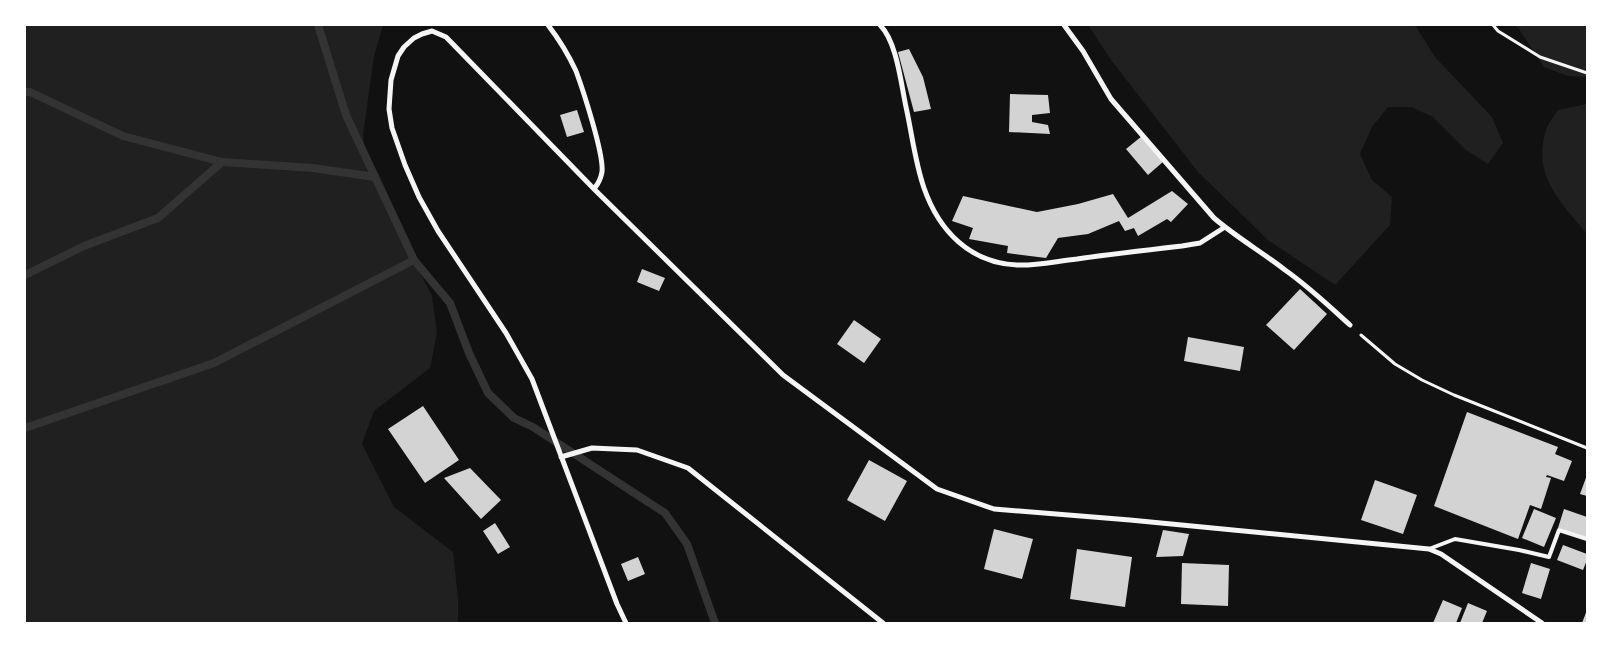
<svg xmlns="http://www.w3.org/2000/svg" width="1612" height="648" font-family="Figtree,sans-serif">
<style>
.green{fill:#202020}
.lines{fill:none;stroke-linecap:round;stroke-linejoin:round}
.stream{stroke:#333;stroke-width:8}
.building{fill:#d3d3d3}
.path{stroke:#f5f5f5;stroke-width:3}
.service{stroke:#f5f5f5;stroke-width:4}
.minor{stroke:#f5f5f5;stroke-width:5}
</style>
<rect width="100%" height="100%" fill="#111"/>
<path class="green" d="M25 25H383L374 56 363 135 367 170 432 296 437 333 430 368 374 411 362 444 394 507 453 552 458 598V623H25Z
M1088 25H1415L1435 57 1492 117 1503 143 1488 164 1466 150 1433 117 1411 107H1388L1372 127 1360 154 1372 180 1392 197 1390 225 1335 285 1268 240 1198 172 1111 60Z
M1514 25H1587V77L1568 76 1544 67 1519 29Z
M1587 104V234C1560 201 1532 176 1546 130 1548 123 1554 116 1558 110Z"/>
<g class="lines">
<path class="stream" d="M318 25 346 115 414 260 450 303 469 353 488 393 514 418 533 427 665 513 687 544 715 623
M25 92H30L123 136 222 162 313 168 375 177
M25 275 84 246 158 218 222 162
M25 428 214 363 414 260"/>
</g>
<path class="building" d="M909 49 923 77 931 109 914 112 898 52Z
M1010 94 1048 95 1050 113 1032 115V122L1048 125 1050 134 1009 132Z
M577 110 584 132 567 137 560 115Z
M1142 136 1164 161 1148 175 1126 149Z
M1172 191 1188 204 1171 222 1167 219 1138 236 1134 228 1125 231 1119 221 1088 234 1058 238 1046 258 1007 253 1008 246 969 239 973 228 952 221 963 196 1037 212 1078 204 1113 194 1128 218Z
M642 269 665 278 659 291 637 282Z
M1300 289 1327 314 1294 350 1266 325Z
M854 320 881 339 864 363 837 344Z
M1188 337 1244 347 1240 371 1184 361Z
M423 406 459 460 425 483 388 429Z
M1467 412 1558 447 1555 454 1572 461 1564 481 1547 475 1546 477 1551 478 1541 509 1530 505 1518 539 1434 506Z
M869 460 907 481 885 521 847 500Z
M470 468 501 500 481 519 444 478Z
M1587 475V496L1580 494Z
M1375 480 1417 495 1403 534 1361 520Z
M1534 509 1556 518 1544 547 1522 538Z
M1564 509 1587 517V538L1558 528Z
M495 523 510 547 498 554 483 531Z
M994 529 1033 539 1022 579 984 569Z
M1163 530 1189 534 1183 556 1156 557Z
M1563 545 1587 554V560L1583 570 1557 560Z
M1077 549 1132 557 1125 607 1070 599Z
M638 557 645 574 628 581 621 564Z
M1182 563 1229 565 1228 606 1181 604Z
M1531 563 1550 569 1541 599 1522 593Z
M1443 600 1462 608 1456 623H1433Z
M1468 603 1487 611 1482 623H1460Z
M1587 610V623H1582Z"/>
<g class="lines">
<path class="path" d="M1493 25 1498 31 1540 57 1587 73
M1361 335 1395 364 1422 380 1454 395 1587 448"/>
<path class="service" d="M1429 549 1455 539 1519 550 1549 557 1559 530 1587 539"/>
<path class="minor" d="M548 25C558 38 569 56 576 71 583 90 604 154 602 172 601 178 598 184 594 189
M880 25C897 42 901 84 906 107 912 134 915 162 924 188 939 231 970 263 1017 265 1036 266 1057 261 1077 259 1112 254 1147 250 1182 246L1200 243 1225 227
M1064 25 1083 51 1111 99 1214 218C1236 237 1262 252 1285 270 1308 286 1329 306 1350 325
M561 457 592 448 637 450 688 468 883 623
M626 623 617 604 532 379 506 333 438 231 419 197 405 165 392 128 389 109 391 80 398 56 404 47 414 38 422 34 432 31 446 37 594 189 783 375 937 489 994 509 1130 520 1429 549 1441 554 1542 623"/>
</g>
<rect width="1612" height="648" fill="none" stroke="#ffffff" stroke-width="52"/>
</svg>
